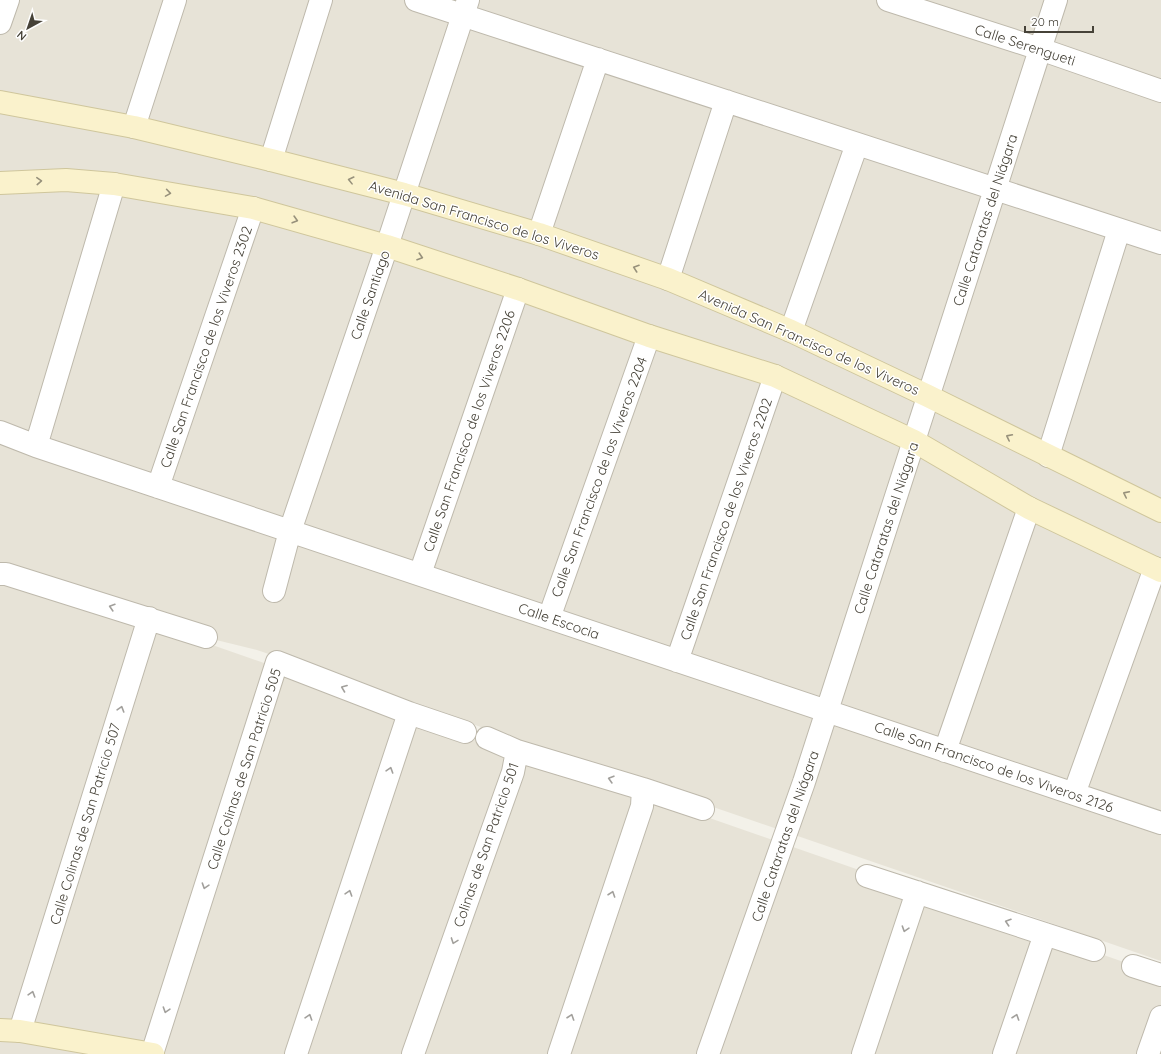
<svg xmlns="http://www.w3.org/2000/svg" width="1161" height="1054" font-family="Quicksand,sans-serif">
<style>
.residential{fill:#e7e3d7}
.lines{fill:none;stroke-linecap:round;stroke-linejoin:round}
.street-casing{stroke:#beb9ac;stroke-width:24}
.secondary-casing{stroke:#cfc69c;stroke-width:24}
.street{stroke:#fff;stroke-width:22}
.secondary{stroke:#faf2cc;stroke-width:22}
.oneway{stroke:#97917b}
.oneway2{stroke:#a2a09c}
.labels{text-anchor:middle;dominant-baseline:central;stroke-width:3;stroke-linejoin:round;paint-order:stroke}
.street-label{font-size:14px;fill:#464238;stroke:#fff}
</style>
<rect width="100%" height="100%" fill="#f3f1e9"/>
<path class="residential" d="M0 0H1161V961L257 650 155 625 1161 975V1054H0Z"/>
<g class="lines">
<g class="street-casing">
<path id="street" d="M416 0 1161 243
M888 0 1040 49 1161 91
M0 23 8 0
M134 127 175 0
M271 160 321 0
M539 234 598 59
M668 279 726 101
M791 331 857 144
M0 432 36 446 1161 823
M36 446 114 184
M1048 456 1119 230
M158 487 253 208
M0 574H6L206 637
M420 574 518 289
M274 591 290 531 387 246 468 0
M549 618 649 336
M677 661 775 376
M409 713 465 732
M487 738 517 751
M945 751 1029 508
M643 789 703 809
M1074 794 1155 568
M867 876 1094 950
M1133 966 1161 975
M20 1031 149 618
M152 1054 277 662 409 713 296 1054
M413 1054 513 772 517 751 643 789 642 806 559 1054
M708 1054 804 782 1056 0
M863 1054 917 892
M1004 1054 1045 934
M1148 1054 1161 1017"/>
</g>
<g class="secondary-casing">
<path id="secondary" d="M0 102 134 127 271 160 404 194 539 234 668 279 791 331 928 396 1161 511
M0 183 66 180 114 184 253 208 387 246 518 289 649 336 775 376 914 441 1029 508 1161 571
M0 1030 20 1031 153 1054"/>
</g>
<use href="#street" class="street"/>
<use href="#secondary" class="secondary"/>
</g>
<defs><path id="oneway-chevron" d="M-2-3.5L2.5 0L-2 3.5" fill="none" stroke-width="1.6" stroke-linecap="round" stroke-linejoin="round"/></defs>
<g class="oneway">
<use href="#oneway-chevron" transform="translate(351 180) rotate(-166)"/>
<use href="#oneway-chevron" transform="translate(39 181) rotate(-3)"/>
<use href="#oneway-chevron" transform="translate(168 193) rotate(9)"/>
<use href="#oneway-chevron" transform="translate(295 220) rotate(16)"/>
<use href="#oneway-chevron" transform="translate(420 257) rotate(18)"/>
<use href="#oneway-chevron" transform="translate(636 268) rotate(-161)"/>
<use href="#oneway-chevron" transform="translate(1009 437) rotate(-153)"/>
<use href="#oneway-chevron" transform="translate(1126 494) rotate(-154)"/>
</g>
<g class="oneway2">
<use href="#oneway-chevron" transform="translate(112 607) rotate(-163)"/>
<use href="#oneway-chevron" transform="translate(344 688) rotate(-159)"/>
<use href="#oneway-chevron" transform="translate(121 709) rotate(-73)"/>
<use href="#oneway-chevron" transform="translate(390 770) rotate(-72)"/>
<use href="#oneway-chevron" transform="translate(611 779) rotate(-164)"/>
<use href="#oneway-chevron" transform="translate(205 886) rotate(108)"/>
<use href="#oneway-chevron" transform="translate(349 893) rotate(-72)"/>
<use href="#oneway-chevron" transform="translate(612 894) rotate(-71)"/>
<use href="#oneway-chevron" transform="translate(1008 922) rotate(-162)"/>
<use href="#oneway-chevron" transform="translate(905 929) rotate(108)"/>
<use href="#oneway-chevron" transform="translate(454 941) rotate(110)"/>
<use href="#oneway-chevron" transform="translate(32 994) rotate(-73)"/>
<use href="#oneway-chevron" transform="translate(166 1010) rotate(108)"/>
<use href="#oneway-chevron" transform="translate(309 1017) rotate(-72)"/>
<use href="#oneway-chevron" transform="translate(571 1017) rotate(-71)"/>
<use href="#oneway-chevron" transform="translate(1016 1017) rotate(-71)"/>
</g>
<g class="labels">
<g class="street-label">
<text transform="translate(1025 45) rotate(18)">Calle Serengueti</text>
<text transform="translate(484 220) rotate(17)">Avenida San Francisco de los Viveros</text>
<text transform="translate(985 220) rotate(-72)">Calle Cataratas del Niágara</text>
<text transform="translate(370 295) rotate(-71)">Calle Santiago</text>
<text transform="translate(809 342) rotate(24)">Avenida San Francisco de los Viveros</text>
<text transform="translate(206 347) rotate(-71)">Calle San Francisco de los Viveros 2302</text>
<text transform="translate(469 431) rotate(-71)">Calle San Francisco de los Viveros 2206</text>
<text transform="translate(599 477) rotate(-70)">Calle San Francisco de los Viveros 2204</text>
<text transform="translate(726 519) rotate(-71)">Calle San Francisco de los Viveros 2202</text>
<text transform="translate(886 528) rotate(-72)">Calle Cataratas del Niágara</text>
<text transform="translate(559 621) rotate(19)">Calle Escocia</text>
<text transform="translate(994 767) rotate(19)">Calle San Francisco de los Viveros 2126</text>
<text transform="translate(244 769) rotate(-72)">Calle Colinas de San Patricio 505</text>
<text transform="translate(85 824) rotate(-73)">Calle Colinas de San Patricio 507</text>
<text transform="translate(785 836) rotate(-71)">Calle Cataratas del Niágara</text>
<text transform="translate(486 845) rotate(-71)">Colinas de San Patricio 501</text>
</g>
</g>
<g transform="translate(28 28) rotate(220)" stroke="#ffffff" stroke-width="3" paint-order="stroke">
<path d="M0-3L7 15L0 10L-7 15Z" fill="#464238"/>
<text y="-6" font-size="11" font-weight="bold" text-anchor="middle" fill="#464238">N</text>
</g>
<path d="M1025 26v6h68v-6" fill="none" stroke="#464238" stroke-width="2"/>
<text x="1031" y="26" font-size="12" fill="#464238" stroke="#ffffff" stroke-width="3" paint-order="stroke">20 m</text>
</svg>
